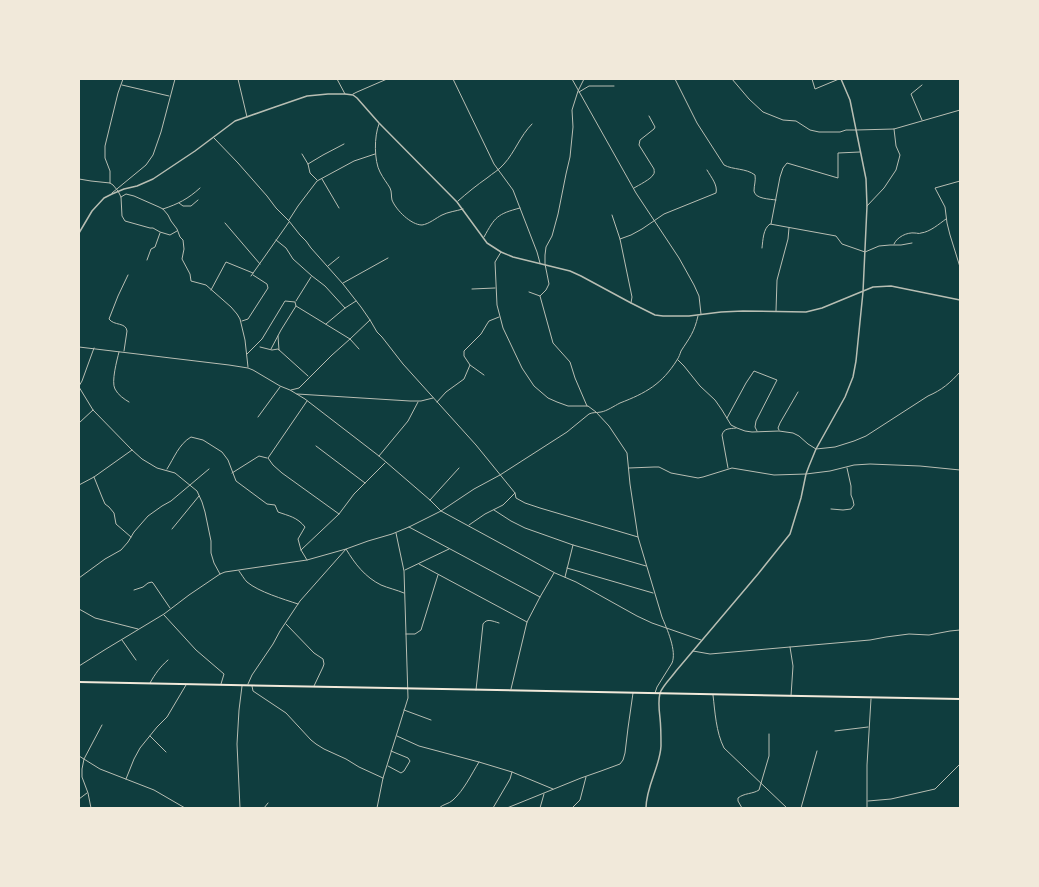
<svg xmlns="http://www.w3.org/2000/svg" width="1039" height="887" font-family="Karla,sans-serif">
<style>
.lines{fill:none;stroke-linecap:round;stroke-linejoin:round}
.minor{stroke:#b8beb3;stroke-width:1}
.tertiary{stroke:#b8beb3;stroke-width:1.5}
.primary{stroke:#f1e9da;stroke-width:2}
</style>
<rect width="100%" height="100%" fill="#0f3d3e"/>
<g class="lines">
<path class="minor" d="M238 79 247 117
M337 79 345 94
M453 79 494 164 513 190 537 252 540 263
M572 79 636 193 679 258 694 285 699 296 701 314
M675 79 697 123 724 165C733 170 746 168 755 175 756 181 754 185 754 191 755 199 770 199 776 200
M732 79 749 99 763 112 783 120 796 121 810 130 819 132H840L846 130H856L894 129 960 110
M812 79 815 89 839 79
M122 85 169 96
M922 85 911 94 922 120
M579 92 589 86H614
M353 94 357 92 387 79
M379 124C374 136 374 161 380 172 383 178 387 183 390 188 392 192 391 196 392 200 396 210 411 225 422 225 429 224 436 218 442 215 448 212 456 211 463 209
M214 138 238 163 267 196 276 208 289 221 300 235 306 241 311 248 343 284 361 307 370 320 377 332 382 337 403 364 476 445 515 493 516 498 525 503 540 508 638 537
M302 154 308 164 310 173 317 180
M308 164 323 155 344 144
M79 179 91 181 110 183 113 185 118 191 121 197 122 216 125 221 150 228H153L160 232 170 235 177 231
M322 179 339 208
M960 181 935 188 945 207 947 223 950 235 960 267
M110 183V171L105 158V146L118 93 123 79
M634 188C639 185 651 179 653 175 655 173 654 171 654 169L639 145 640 140 654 129 655 127 649 116
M112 193 146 165 153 155 161 132 175 79
M121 197 126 194 134 196 159 207 163 209 168 215 171 221 177 229 180 237 183 240 184 249 182 259 190 274 191 281 206 285 231 307 237 314 240 319 245 340 248 367
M458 201C467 193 477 185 487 178 493 173 499 170 504 164 515 152 520 136 532 124
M179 203 183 206H191L198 200
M867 206 884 188 896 170 900 155 896 146 894 129
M163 209C178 204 188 199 200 188
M612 215 620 239 632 297 631 303
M289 220 298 206 317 181 354 161 375 154
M225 223 260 264
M771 224 780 177 783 168 787 163 838 178V153L860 152
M484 237C495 217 497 214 520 208
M620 239 631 235 642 229 664 214 716 193C718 185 711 177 707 170
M276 240 286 248 293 259 312 276 325 286 345 308
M894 244C897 237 907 232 915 233 917 233 919 234 921 233 930 232 939 224 946 219
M762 248C763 240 763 229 770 224L836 236 842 244 865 252 879 246 890 245H901L912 243
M501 252 495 262 497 305 503 328 522 368 534 386 548 398 557 402 568 406H588L596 412 609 426 627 453 630 484 638 537 662 617C667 629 677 651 672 663L657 687 655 693
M147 260 151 249 155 247 160 233
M328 266 339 257
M251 276 289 222
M343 283 388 258
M472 289 495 288
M211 290 226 262 253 273
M529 292 540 296 553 343 570 362 575 378 587 406
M540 296 546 290 549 284 545 264V255L546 247 552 236 558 214 566 174 570 157 573 127 572 110 578 91 584 79
M296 301 311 277
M776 311 777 280 788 239 789 228
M242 321 248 319 268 288 267 284 253 275
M326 324 345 308 356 301
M278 336 279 350
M79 347 229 365 248 368 253 370 280 386 290 390 305 399 379 456 430 500 441 511 555 573 576 582 637 616 652 623 701 640
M260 347 272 350 278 349 308 376
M359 349 350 339 370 320
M124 351 127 331C126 322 114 326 109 319L118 296 128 275
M119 352C117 360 111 382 115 389 118 395 124 399 129 402
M247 354 262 339 285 301 295 302 296 306 281 330 271 349
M678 360 684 366 700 386 715 400 722 410 731 425 737 428 745 431 752 432 779 431 793 433 799 436 808 444 816 449 835 447 854 441 866 436 928 396C942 390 950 383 960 372
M470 365 484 375
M79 386 82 381 94 348
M79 387 93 410 132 450 142 459 157 468 175 473 197 491 202 502 205 512 211 541V553L214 563 220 574
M291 390 299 388 332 355 350 339 296 306
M297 394 410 401H421L433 398
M307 401 268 458 273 465 282 473 339 514
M437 402 446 392 464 379 470 365 464 356V351L481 334 487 324 489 321 499 317
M258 417 280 387
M727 418 746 383 754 371 777 380 756 421 755 427 757 431
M79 423 93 410
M779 430 778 428 780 423 798 392
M316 446 365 483
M379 456 408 421 418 402
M629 468 654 467H659L671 473 698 478 703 477 732 468 774 475 806 474 830 471 854 465 870 464 920 466 960 470
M728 468 722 435C724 428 729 429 736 428
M167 469C174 458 179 444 191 437L203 440 222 452 228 460 236 481 267 504 275 505 278 512C289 516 297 517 305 527L298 539 301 550 307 560
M232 473 259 456 267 458
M94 477 102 497 105 504 109 507 114 513 116 524 131 537
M79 485 94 477 132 450
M430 500 459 468
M831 509 843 510 851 509 854 505 853 500 851 495V486L847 468
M494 510 511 521 525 528 573 545 646 566
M469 525 485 514 503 505 515 493
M409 527 540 597
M172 529 199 496
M301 550 339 514 354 494 385 463
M419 564 527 622
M567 568 653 593
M405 570 449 549
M239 571C242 575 244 579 247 582 259 592 283 599 298 604
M565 577 573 545
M79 578 105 559 121 550 128 542 134 532 148 516 162 506 171 501 209 469
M134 590 143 587 148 583 152 582 153 583 170 608
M79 609 95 618 138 629
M164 615 196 650 224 674 221 684
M286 624 314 653 323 659 324 664 323 667 314 686
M406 634H415L421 630 438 575
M122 640 136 660
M790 647 793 666 791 696
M693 651 710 654 870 640 886 637 909 634 929 635 950 631 960 630
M79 666 106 649 164 614 189 595 220 574 225 572 307 560 346 549 368 541 392 534 409 527 441 511 474 489 500 475 567 432 589 414C593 412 596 413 601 412 607 411 614 406 620 403 646 393 662 384 677 360 679 357 680 354 681 351 690 337 694 333 698 316
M150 683C155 674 160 667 168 660
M248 684 252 675 273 644 280 631 300 601 346 549C355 564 365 577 381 585 388 588 397 590 404 593
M252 686 253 691 286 713 311 740 316 744 324 749 346 759 359 767 383 778
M511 689 527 622 540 597 554 573
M476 690 483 624C487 618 492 621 499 623
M713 695C715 712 716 732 724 748L787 808
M404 710 431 720
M835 731 868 727
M150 736 166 752
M397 736 419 746 479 762 512 772 553 789
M79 756 100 769 154 790 185 808
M388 766 401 773 404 771 410 761 408 758 391 751
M126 779 134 759 140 748 157 727 167 717 186 685
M79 799 87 793
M868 801 891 799 935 789 960 764
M91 808 88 793 82 777V769L84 759 102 725
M240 808 237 744 239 710 242 686
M264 808 268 803
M377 808 383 778 408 698 404 571 396 533
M439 808C443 804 449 804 453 800 464 790 471 775 479 762
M493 808 510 779 512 772
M507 808 581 778 601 771 620 764 623 760 625 753 628 728 633 693
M540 808 544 794
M572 808 580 800 586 777
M742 808 738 801V798C744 793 753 794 759 790L769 756V734
M801 808 817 751
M867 808V765L871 699"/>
<path class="tertiary" d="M79 233 92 211 104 198 112 194 124 189 137 186 153 179 195 151 235 121 275 107 307 96 328 94H345L353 95 357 98 379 123 457 202 487 243 501 252 513 257 570 271 581 276 631 303 655 315 663 316H689L721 312 743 311 806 312 822 308 873 287 891 286 960 300
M646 808C646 786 660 767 661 746 661 737 661 727 660 718 659 710 658 701 660 693 663 685 671 678 676 671L758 574 790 534 801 498 806 474 809 466 816 449 845 397 853 377 856 361 863 292 867 206 866 179 850 100 841 79"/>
<path class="primary" d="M79 682 960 699"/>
</g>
<rect width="1039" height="887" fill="none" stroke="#f1e9da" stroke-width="160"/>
</svg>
